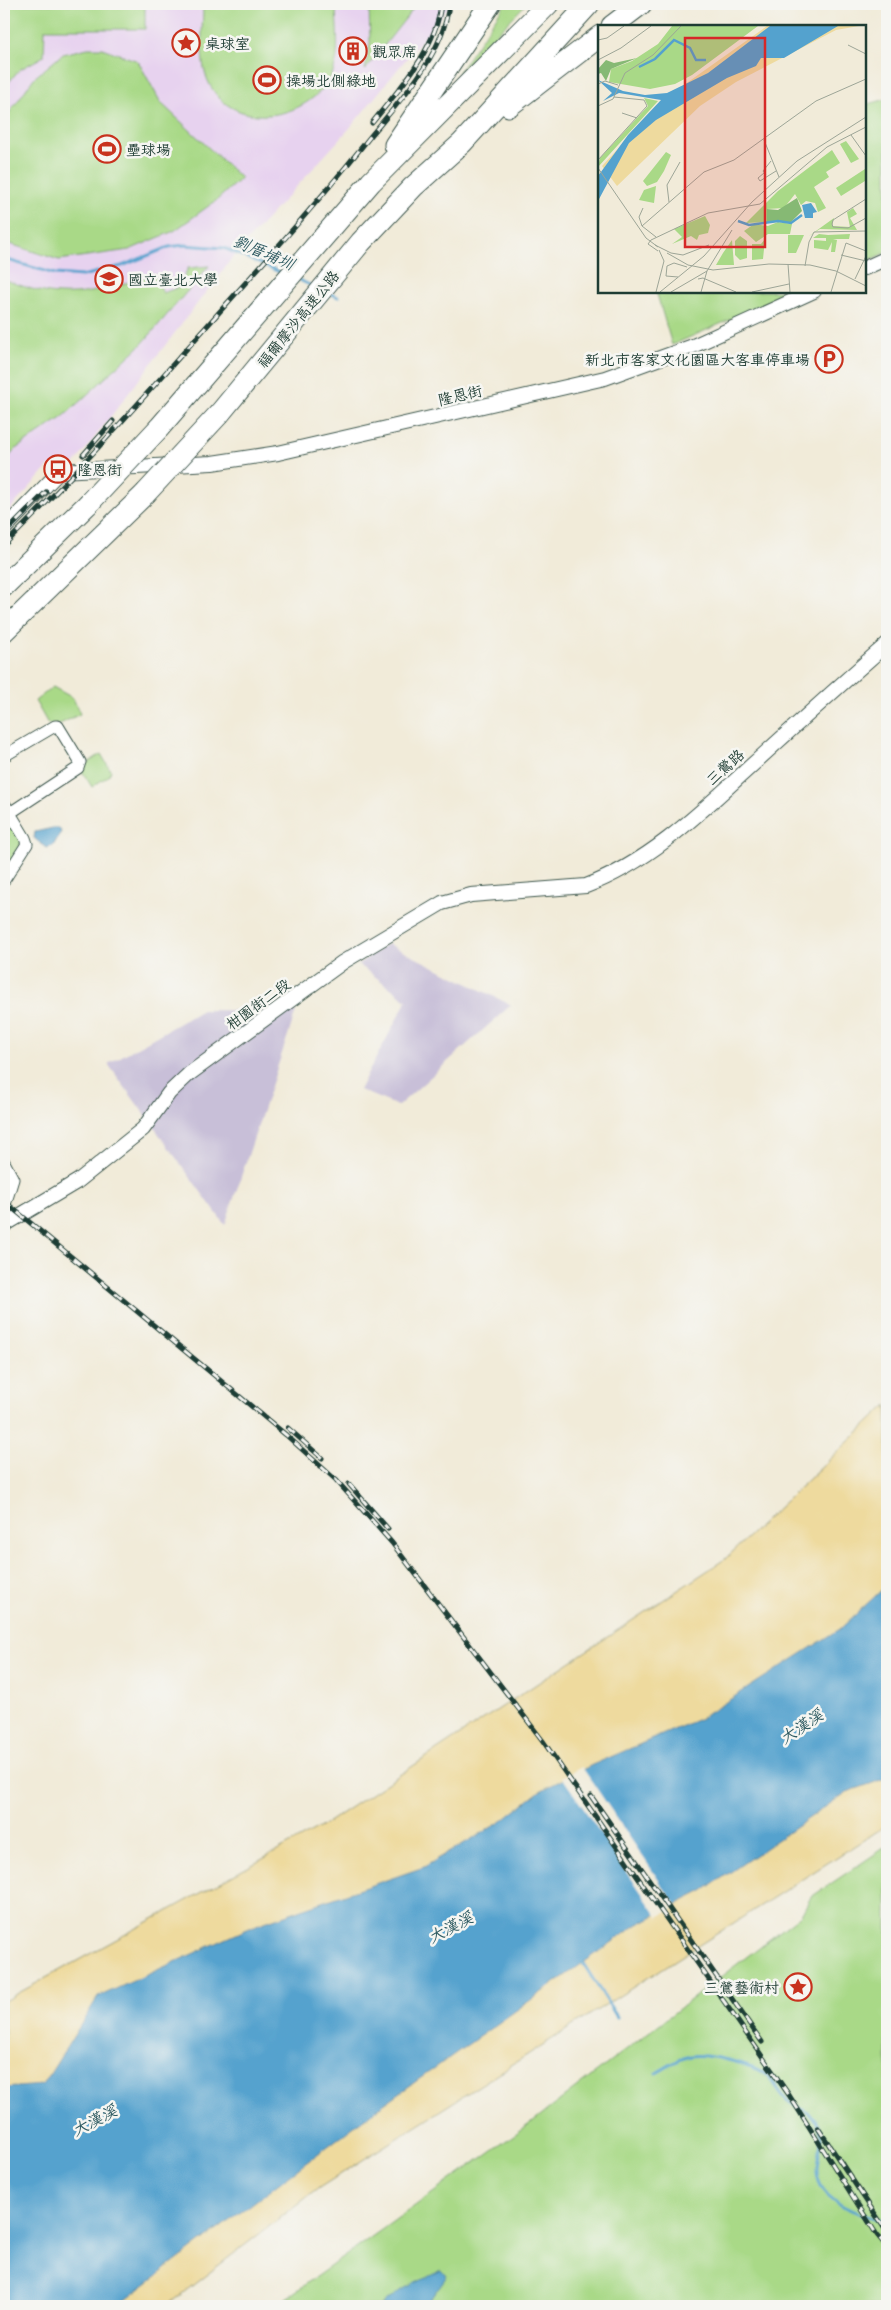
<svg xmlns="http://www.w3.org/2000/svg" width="891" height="2310" font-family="Delius,'LXGW WenKai TC',sans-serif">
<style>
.built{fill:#e7d2ef}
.industrial{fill:#c8bfd8}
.green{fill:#a9d987;stroke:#648b5e}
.sand{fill:#eeda9e;stroke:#868c69}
.water{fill:#54a2ce;stroke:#3a7081}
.pier{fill:#f1ebd9}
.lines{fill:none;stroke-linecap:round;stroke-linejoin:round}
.stream{stroke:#54a2ce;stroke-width:3}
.minor-casing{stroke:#3e574d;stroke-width:13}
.tertiary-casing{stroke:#3e574d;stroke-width:16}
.motorway-casing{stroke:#3e574d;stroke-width:23}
.minor{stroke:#fff;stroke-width:11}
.tertiary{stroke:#fff;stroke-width:14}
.motorway{stroke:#fff;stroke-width:21}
.rail-casing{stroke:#1f3d34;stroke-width:5}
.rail{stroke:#f6f6f2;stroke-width:3;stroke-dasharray:9;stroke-linecap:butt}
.motorway-bridge-casing{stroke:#3e574d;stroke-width:23;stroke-linecap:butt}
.motorway-bridge{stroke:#fff;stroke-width:21}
.labels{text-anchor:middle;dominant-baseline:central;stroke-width:5;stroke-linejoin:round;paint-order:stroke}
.poi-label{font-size:15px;fill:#1f3d34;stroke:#f6f6f2;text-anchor:start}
.street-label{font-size:15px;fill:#1f3d34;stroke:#f6f6f2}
.water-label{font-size:16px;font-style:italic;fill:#2f5b62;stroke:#f6f6f2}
.inset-river{fill:none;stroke:#54a2ce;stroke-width:2.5}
.inset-road{fill:none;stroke:#9da597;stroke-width:1}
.view{fill:#d62828;fill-opacity:0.15;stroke:#d62828;stroke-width:2.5}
.inset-edge{fill:none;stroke:#1f3d34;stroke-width:2.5}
</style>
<rect width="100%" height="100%" fill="#f6f6f2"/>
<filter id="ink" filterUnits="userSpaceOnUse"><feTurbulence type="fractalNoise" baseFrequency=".02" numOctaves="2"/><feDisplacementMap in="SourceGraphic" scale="10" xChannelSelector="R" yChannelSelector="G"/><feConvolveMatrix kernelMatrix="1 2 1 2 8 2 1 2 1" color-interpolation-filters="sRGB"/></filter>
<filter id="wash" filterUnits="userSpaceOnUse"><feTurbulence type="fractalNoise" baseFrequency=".0096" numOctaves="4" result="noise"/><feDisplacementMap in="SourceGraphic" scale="20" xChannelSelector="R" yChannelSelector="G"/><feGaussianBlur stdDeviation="1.12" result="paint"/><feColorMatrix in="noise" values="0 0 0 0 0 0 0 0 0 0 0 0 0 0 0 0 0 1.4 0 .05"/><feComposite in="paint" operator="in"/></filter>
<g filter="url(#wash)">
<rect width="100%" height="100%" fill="#f1ebd9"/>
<path class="built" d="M4 4H451L349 129 236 253 72 467 49 466 4 516Z"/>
<path class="industrial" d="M388 944 511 1005 398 1106 359 1090 407 1000 358 964Z
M202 1010 296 1011 225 1225 108 1064Z"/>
<path class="green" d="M6 4H145V29H45L44 56 19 70 8 83Z
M203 4H336C336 25 341 53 333 72 313 120 233 134 209 83 198 61 203 29 203 4Z
M369 4H417L365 70 370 43Z
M505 4H526L459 72Z
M88 48H102L138 61 161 103 241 178 217 200 174 231 129 250 59 260 4 242V120L34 78 63 54Z
M887 99V252L865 262V105Z
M209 266 142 344 63 417 17 448 4 462V280C21 285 42 294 60 294 92 296 124 283 155 274L163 293 179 287 188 268Z
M656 291H796L672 345Z
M53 687 73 698 80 714 60 724H48L35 701Z
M101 754 111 771 108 776 92 787 80 768Z
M4 803 25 838 4 880Z
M887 1846V2306H275L532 2122 801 1915 811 1897Z"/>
<path class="sand" d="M887 1405V1825L319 2188 166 2306H4V2001L321 1827 725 1559Z"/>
<path class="water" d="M53 828H59L61 832 53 846 46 848 34 838 35 832Z
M887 1585V1778L847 1792 703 1891 638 1924 377 2109 117 2306H4V2088L43 2085 98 1997 256 1925 424 1867 502 1821 540 1791 592 1765 701 1718 840 1629Z
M442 2270 447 2276 425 2306H381L401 2290Z"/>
<path class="pier" d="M582 1767 677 1907 658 1917 562 1777Z"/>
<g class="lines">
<path class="stream" d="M4 259 55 274 82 276 122 266 169 247 184 245 224 248 282 273
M297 279 314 287
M329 293 338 297
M581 1960 617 2017
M656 2073C666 2068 679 2058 690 2056 706 2053 750 2064 764 2073 773 2078 779 2094 788 2101 797 2109 813 2112 818 2123 826 2139 816 2156 817 2172 819 2203 862 2216 887 2221"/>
</g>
</g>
<g filter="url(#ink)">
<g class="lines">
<g class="minor-casing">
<path id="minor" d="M4 756 55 726H58L80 762 78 768 10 813
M4 803 25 838 27 844 4 880
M4 1162 13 1179 4 1208"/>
</g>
<g class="tertiary-casing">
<path id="tertiary" d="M865 268 887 258
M4 529 60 471 212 463 278 453 605 378 693 346 814 291
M4 1225 78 1181 143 1129 169 1093 189 1074 343 962 442 903 471 895 586 886C650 862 701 812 751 766 796 725 841 684 887 644"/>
</g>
<g class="motorway-casing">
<path id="motorway" d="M612 26 641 4
M509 106 600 36
M395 145 490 4
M220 413 361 242 413 187 462 143 589 4
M159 428 371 182 548 4
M4 586 88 504
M4 631 145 494"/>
</g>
<use href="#minor" class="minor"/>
<use href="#tertiary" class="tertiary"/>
<use href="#motorway" class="motorway"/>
<g class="rail-casing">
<path id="rail" d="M372 123C399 89 436 50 441 4
M83 455 113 421
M4 534 46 492
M4 545C87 464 162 376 239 290 284 240 328 190 369 138 401 99 443 56 449 4
M4 1201 286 1435 336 1480 392 1543 543 1741 789 2095 877 2235 887 2247
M288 1428 322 1458
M349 1484 388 1529
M591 1796 762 2042
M818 2128 887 2232"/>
</g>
<use href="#rail" class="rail"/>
<g class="motorway-bridge-casing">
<path id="motorway-bridge" d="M145 494 220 413
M88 504 159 428"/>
</g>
<use href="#motorway-bridge" class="motorway-bridge"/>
</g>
</g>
<defs>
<g id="sight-ring" transform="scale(1.4375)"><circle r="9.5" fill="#f6f6f2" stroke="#c8321e" stroke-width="1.5"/><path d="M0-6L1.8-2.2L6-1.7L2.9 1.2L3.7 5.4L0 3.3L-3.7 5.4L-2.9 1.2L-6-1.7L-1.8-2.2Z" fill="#c8321e"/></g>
<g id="building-ring" transform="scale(1.4375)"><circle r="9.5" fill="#f6f6f2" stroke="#c8321e" stroke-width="1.5"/><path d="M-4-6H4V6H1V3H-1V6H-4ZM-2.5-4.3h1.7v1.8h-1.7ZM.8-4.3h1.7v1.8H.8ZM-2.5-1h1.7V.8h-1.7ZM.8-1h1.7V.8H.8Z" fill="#c8321e"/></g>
<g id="stadium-ring" transform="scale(1.4375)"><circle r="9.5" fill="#f6f6f2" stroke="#c8321e" stroke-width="1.5"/><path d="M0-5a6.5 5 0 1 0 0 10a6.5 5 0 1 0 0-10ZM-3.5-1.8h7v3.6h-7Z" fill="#c8321e"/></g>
<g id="university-ring" transform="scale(1.4375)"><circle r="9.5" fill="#f6f6f2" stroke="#c8321e" stroke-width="1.5"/><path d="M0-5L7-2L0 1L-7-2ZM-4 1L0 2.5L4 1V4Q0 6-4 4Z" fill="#c8321e"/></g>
<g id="parking-ring" transform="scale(1.4375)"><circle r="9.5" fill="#f6f6f2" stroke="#c8321e" stroke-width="1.5"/><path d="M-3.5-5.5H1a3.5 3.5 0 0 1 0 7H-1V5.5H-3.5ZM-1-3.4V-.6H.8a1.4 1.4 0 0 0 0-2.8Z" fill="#c8321e"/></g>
<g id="bus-ring" transform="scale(1.4375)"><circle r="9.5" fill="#f6f6f2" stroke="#c8321e" stroke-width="1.5"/><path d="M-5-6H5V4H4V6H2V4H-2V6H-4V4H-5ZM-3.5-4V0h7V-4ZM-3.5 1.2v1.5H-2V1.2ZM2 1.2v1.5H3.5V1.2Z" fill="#c8321e"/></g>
</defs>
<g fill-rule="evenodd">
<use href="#sight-ring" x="186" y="43"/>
<use href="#building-ring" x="353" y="51"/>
<use href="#stadium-ring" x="267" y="80"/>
<use href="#stadium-ring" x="107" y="149"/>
<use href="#university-ring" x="109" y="279"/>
<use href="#parking-ring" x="829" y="359"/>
<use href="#bus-ring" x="58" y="469"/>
<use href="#sight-ring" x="798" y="1987"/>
</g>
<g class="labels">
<g class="poi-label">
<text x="205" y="43">桌球室</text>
<text x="372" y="51">觀眾席</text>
<text x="286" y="80">操場北側綠地</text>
<text x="126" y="149">壘球場</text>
<text x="128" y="279">國立臺北大學</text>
<text x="810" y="359" text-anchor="end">新北市客家文化園區大客車停車場</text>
<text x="77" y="469">隆恩街</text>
<text x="779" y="1987" text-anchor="end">三鶯藝術村</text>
</g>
<g class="street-label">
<text transform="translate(298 319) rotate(-51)">福爾摩沙高速公路</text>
<text transform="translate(460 395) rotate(-13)">隆恩街</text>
<text transform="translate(725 767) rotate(-42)">三鶯路</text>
<text transform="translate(258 1004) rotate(-36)">柑園街二段</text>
</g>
<g class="water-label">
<text transform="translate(264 252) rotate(23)">劉厝埔圳</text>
<text transform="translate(801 1726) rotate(-34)">大漢溪</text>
<text transform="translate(450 1927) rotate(-28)">大漢溪</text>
<text transform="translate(94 2120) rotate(-28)">大漢溪</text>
</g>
</g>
<g transform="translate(598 25)">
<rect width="268" height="268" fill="#f1ebd9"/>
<path d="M74 1H160L94 50 77 59 52 64 11 57 13 44 34 36 60 19ZM46 73 60 76 0 142 2 133 50 81ZM248 116 261 134 253 138 242 119ZM234 125 242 138 228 147 231 152 216 162 228 183 220 187 217 178 208 176 203 180 197 169 186 183 169 184V197L148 198 180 166ZM68 127 73 130 66 146 59 157 49 161 45 156ZM267 144V156L243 171 238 163ZM58 161 56 178 41 175 46 165ZM255 183 259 189 252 193 259 205 222 204 211 211 236 193 234 201 252 202 249 187ZM107 191 112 200 110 208 101 210 99 215 93 211 74 219 84 212 76 204ZM180 197 194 199 192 209H170L158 217 146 206 156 199 170 201ZM221 209 230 210 252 209 251 214H235L239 215 237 227H233L234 217 230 225 216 223V215L228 216V213H215ZM190 210H206L198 228H190ZM142 211 149 216V233L142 235 137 230V216ZM167 214 165 234 154 235V219H163ZM134 215 136 240H118L125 228Z" fill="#a9d987"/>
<path d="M39 33 13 44 8 56 3 48 0 49V44L8 35 16 38ZM199 173 204 186 193 197H169V184L180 185Z" fill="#86b974"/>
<path d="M169 1H261L238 5 138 57 102 81 19 161 4 141 66 74Z" fill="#eeda9e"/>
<path d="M172 1H240L186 33H163L158 41 129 53 58 95 31 118 0 176V151L30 110 63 75 21 68 5 76 14 68 0 55 25 66 47 70 69 68 110 48ZM213 178 219 187 215 188V193H207L204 180Z" fill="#54a2ce"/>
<path class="inset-river" d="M41 42 57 34 76 15 92 23 98 35H108M140 196 151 200 180 196 193 198 204 190"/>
<path class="inset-road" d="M0 15 9 13 26 1M250 20 268 29M0 35 23 23 53 1M0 59 7 56 20 60M0 81 15 74 27 48 55 30 83 1M24 88 39 93M253 110 268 131M168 111 166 115 181 152M0 135 49 81 46 75 16 72M0 143 48 213 60 222M166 148 160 153 162 156 178 146M168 150 165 146 173 136M268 174 235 195 234 199 235 202 250 203 268 193M71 177 69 160 82 137M44 201 41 192 45 183M58 212 44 201 106 147 136 135 218 76 268 54M57 220 73 228 85 230 111 220M60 226 50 219 53 215 110 188 162 179 229 122 268 102M69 228 90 240 115 245 171 239 212 240 238 246 268 261M243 230 268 236M190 239 192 267M207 241 211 217 216 207 268 206M80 252 68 251 69 241 76 238 89 242M100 254 105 253 138 267M257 254 268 231M58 267 66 236 61 225M62 267 106 231 154 177 199 136 268 92M73 267 109 246 134 205M103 267 109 246M154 267 191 259M233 267 248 218 268 226"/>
<path class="view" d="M87 13H167V222H87Z"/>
<rect width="268" height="268" class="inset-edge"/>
</g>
<rect width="891" height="2310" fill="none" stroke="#f6f6f2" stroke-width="20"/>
</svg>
